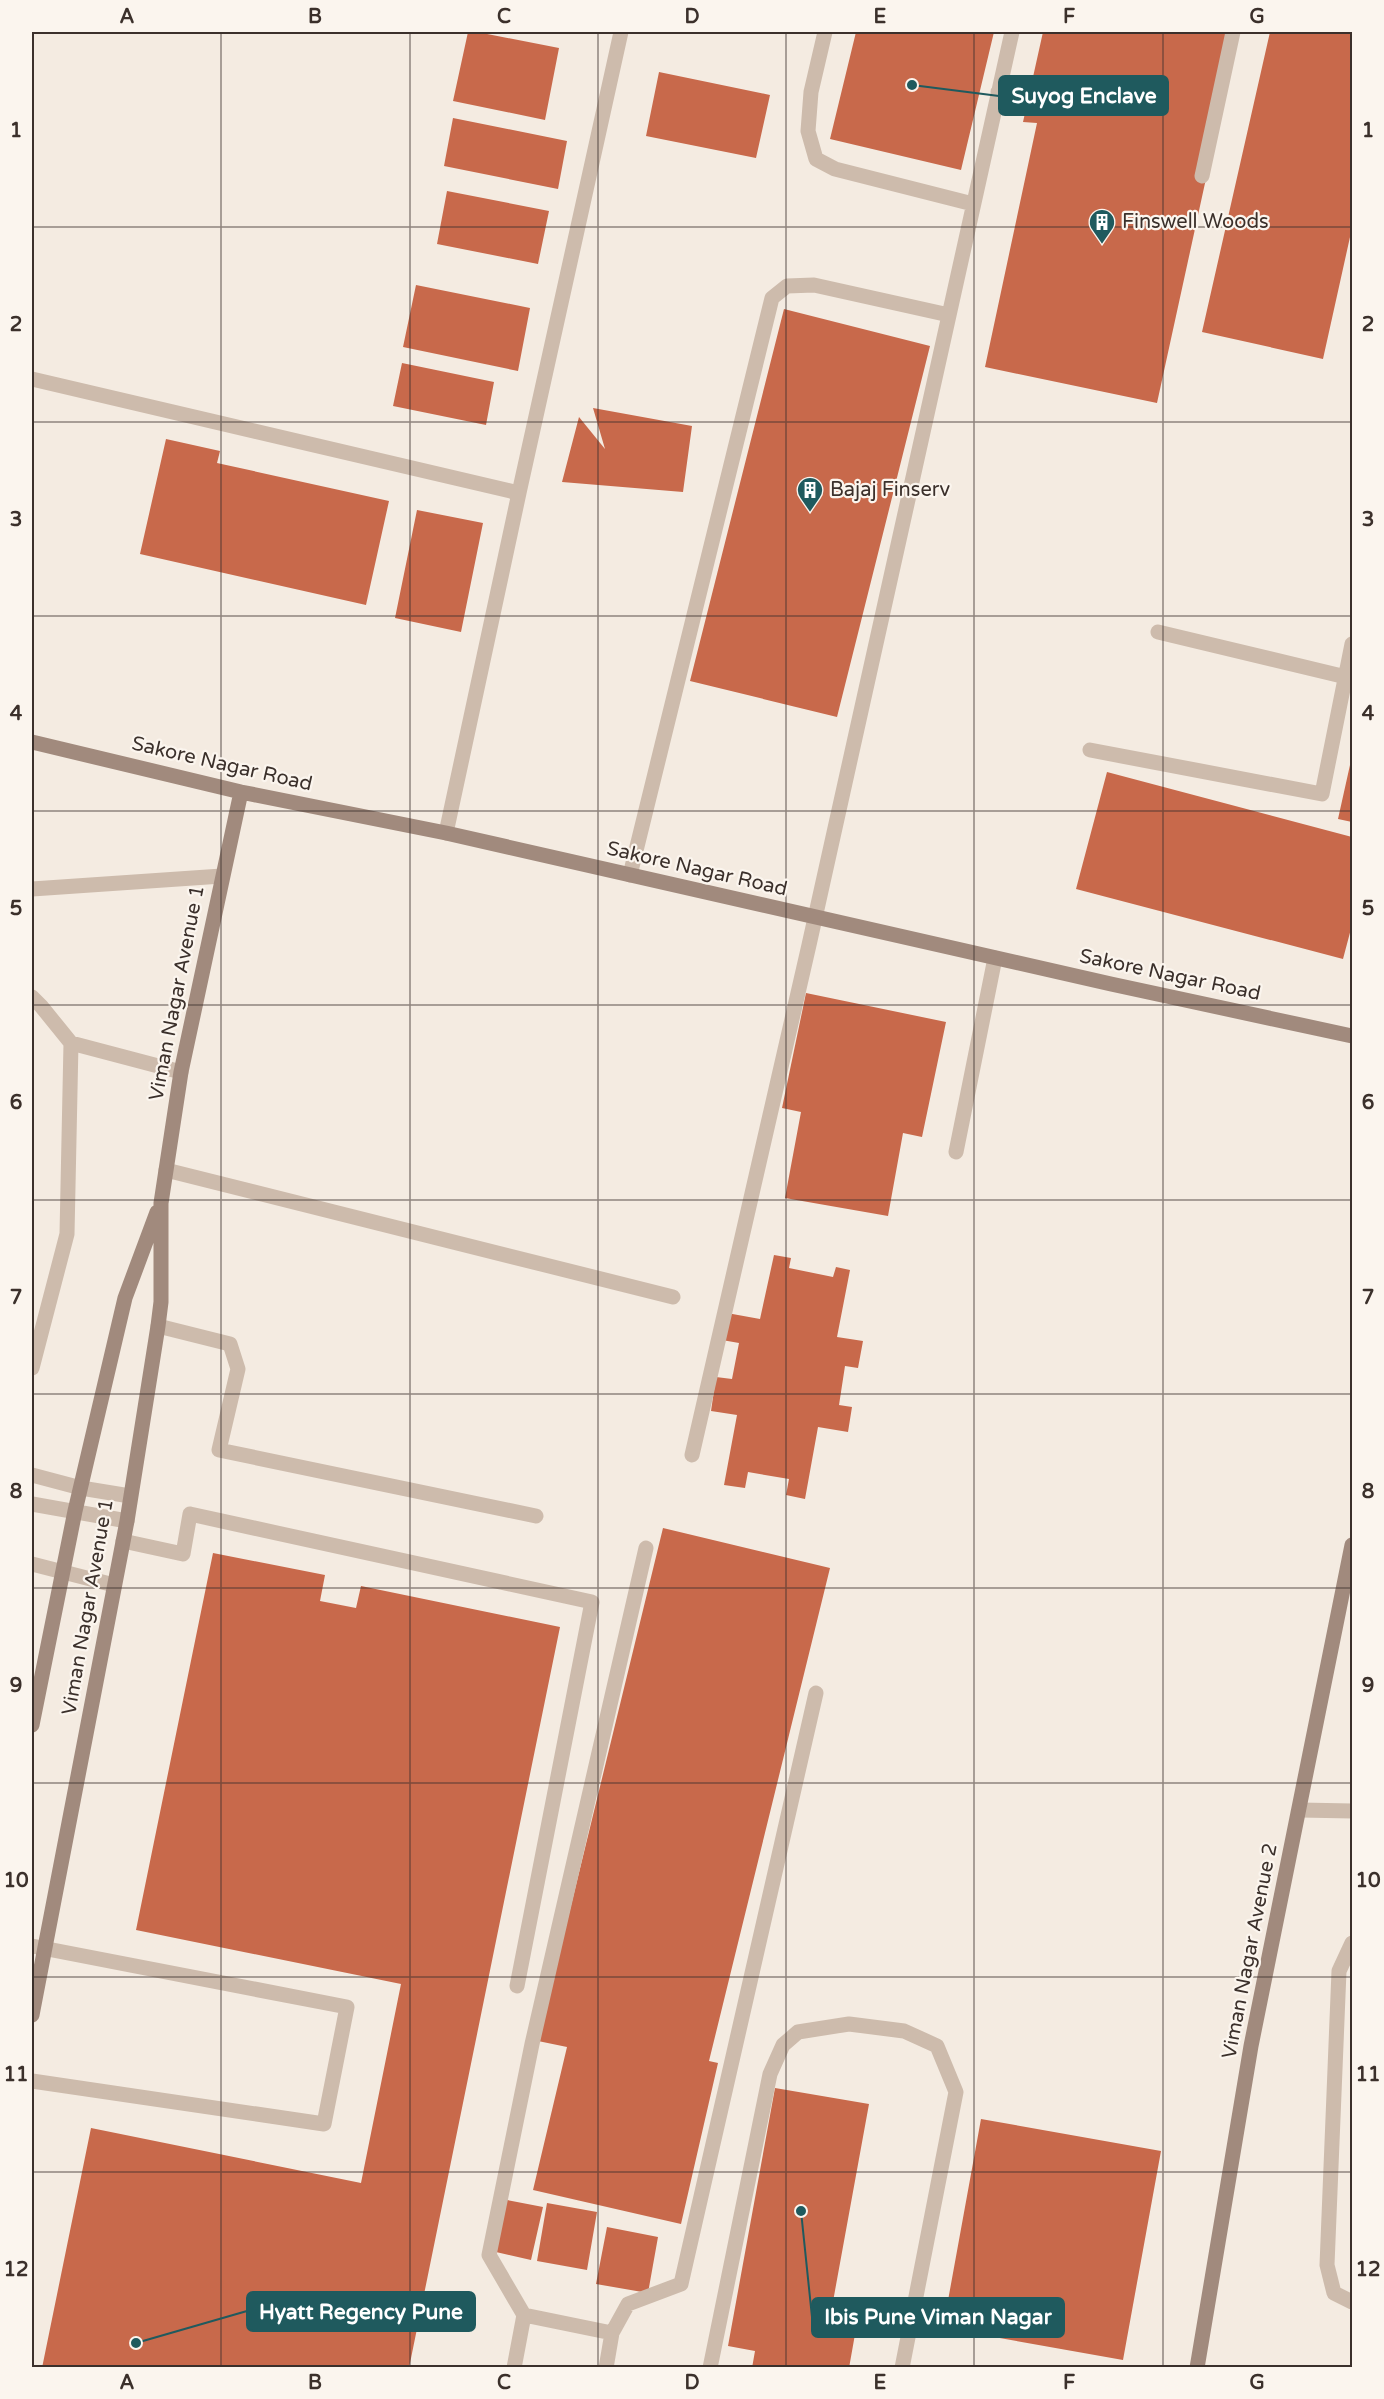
<svg xmlns="http://www.w3.org/2000/svg" width="1384" height="2399" font-family="'Varela Round',sans-serif">
<style>
.building{fill:#c8694b}
.lines{fill:none;stroke-linecap:round;stroke-linejoin:round}
.lane{stroke:#cdbbac;stroke-width:15}
.street{stroke:#cdbbac;stroke-width:15}
.secondary{stroke:#a18a7d;stroke-width:15}
.grid{fill:none;stroke:#3b302b;stroke-width:1.5;stroke-opacity:0.55}
.labels{text-anchor:middle;dominant-baseline:central;stroke-width:4.5;stroke-linejoin:round;paint-order:stroke}
.poi-label{font-size:20px;fill:#3b302b;stroke:#fbf5ee;text-anchor:start}
.street-label{font-size:20px;fill:#3b302b;stroke:#fbf5ee}
.leader{fill:none;stroke:#1f5a5e;stroke-width:2}
.callout-dot{fill:#1f5a5e;stroke:#fbf5ee;stroke-width:2}
.callout{fill:#1f5a5e;stroke:#1f5a5e;stroke-width:2}
.callout-label{font-size:21px;text-anchor:middle;font-weight:bold;fill:#fff}
.neatline{fill:none;stroke:#3b302b;stroke-width:2}
.grid-label{font-size:20px;text-anchor:middle;font-weight:bold;fill:#3b302b}
</style>
<rect width="100%" height="100%" fill="#f4ebe1"/>
<path class="building" d="M468 32H477L559 48 545 120 453 101Z
M856 32H994L961 170 830 139Z
M1043 32H1238L1157 403 985 367 1037 123 1023 122Z
M1270 32H1352V228L1323 359 1202 332Z
M659 72 770 95 756 158 646 136Z
M453 118 567 141 558 189 444 166Z
M447 191 549 211 538 264 437 244Z
M416 285 530 308 518 371 403 347Z
M784 309 930 346 837 717 690 681Z
M402 363 494 382 486 425 393 406Z
M593 408 692 426 683 492 562 482 579 417 605 449Z
M166 439 220 451 217 463 389 501 366 605 140 554Z
M417 510 483 523 461 632 395 618Z
M1352 756V822L1338 819Z
M1107 772 1352 837V925L1343 959 1076 889Z
M806 993 946 1022 922 1137 903 1133 888 1216 785 1198 801 1112 782 1108Z
M774 1255 791 1258 789 1268 833 1277 836 1267 850 1270 837 1337 863 1341 858 1368 845 1366 839 1405 852 1407 848 1432 818 1427 805 1499 786 1495 789 1479 748 1472 745 1488 724 1485 737 1415 711 1411 716 1377 732 1379 739 1343 722 1340 727 1313 760 1319Z
M663 1528 830 1568 709 2061 718 2063 681 2224 533 2190 567 2047 538 2041Z
M213 1553 325 1575 320 1601 356 1608 361 1586 560 1627 409 2368H42L91 2128 361 2183 401 1984 136 1930Z
M775 2088 869 2104 830 2318 857 2323 849 2368H752L755 2351 728 2346Z
M981 2119 1161 2151 1123 2360 943 2328Z
M507 2200 543 2207 531 2260 496 2252Z
M547 2203 597 2212 587 2270 537 2261Z
M607 2227 658 2237 648 2293 596 2284Z"/>
<g class="lines">
<path class="lane" d="M825 32 811 92 808 131 816 159 835 169 973 204
M998 92 1146 106
M1202 176 1233 32
M32 379 519 493
M1158 632 1346 677
M1090 750 1322 794 1352 644
M446 833 519 493 621 32
M630 875 772 298 787 286 814 285 949 315
M32 889 222 876
M32 997 41 1006 71 1043 181 1072
M956 1152 995 958
M166 1170 673 1297
M158 1326 230 1344 238 1369 219 1450 536 1516
M32 1368 67 1234 71 1043
M692 1455 809 945 1012 32
M32 1475 81 1488 130 1496
M32 1504 127 1521
M123 1541 183 1554 190 1514 592 1602 517 1986
M32 1564 114 1585
M32 1946 347 2007 324 2124 32 2081
M524 2315 489 2255 532 2044 646 1548
M612 2333 628 2304 681 2284 816 1693
M514 2368 524 2315 612 2333 606 2368
M710 2368 770 2074 783 2045 798 2032 849 2024 904 2031 937 2046 956 2092 902 2368"/>
<path class="street" d="M1300 1810 1352 1811
M1352 1943 1339 1971 1327 2265 1334 2293 1352 2302"/>
<path class="secondary" d="M32 742 241 792 446 833 1111 984 1352 1036
M32 1725 75 1511 125 1298 157 1212
M32 2015 127 1521 158 1326 161 1302V1203L181 1072 241 792
M1197 2368 1251 2046 1352 1545"/>
</g>
<path class="grid" d="M221 32V2368M410 32V2368M598 32V2368M786 32V2368M974 32V2368M1163 32V2368M32 227H1352M32 422H1352M32 616H1352M32 811H1352M32 1005H1352M32 1200H1352M32 1394H1352M32 1588H1352M32 1783H1352M32 1977H1352M32 2172H1352"/>
<defs>
<g id="building-pin" transform="scale(1.35)"><path d="M0 17L-7.5 6A9.5 9.5 0 1 1 7.5 6Z" fill="#1f5a5e" stroke="#fbf5ee"/><path d="M-4-6H4V6H1V3H-1V6H-4ZM-2.5-4.3h1.7v1.8h-1.7ZM.8-4.3h1.7v1.8H.8ZM-2.5-1h1.7V.8h-1.7ZM.8-1h1.7V.8H.8Z" fill="#fff"/></g>
</defs>
<g fill-rule="evenodd">
<use href="#building-pin" x="1102" y="222"/>
<use href="#building-pin" x="810" y="490"/>
</g>
<g class="labels">
<g class="poi-label">
<text x="1122" y="222">Finswell Woods</text>
<text x="830" y="490">Bajaj Finserv</text>
</g>
<g class="street-label">
<text transform="translate(222 764) rotate(13)">Sakore Nagar Road</text>
<text transform="translate(697 869) rotate(13)">Sakore Nagar Road</text>
<text transform="translate(1170 975) rotate(12)">Sakore Nagar Road</text>
<text transform="translate(177 993) rotate(-79)">Viman Nagar Avenue 1</text>
<text transform="translate(88 1607) rotate(-80)">Viman Nagar Avenue 1</text>
<text transform="translate(1250 1951) rotate(-79)">Viman Nagar Avenue 2</text>
</g>
</g>
<path class="leader" d="M912 85L999 96M136 2343L247 2311M801 2211L812 2317"/>
<g class="callout-dot">
<circle cx="912" cy="85" r="6"/>
<circle cx="136" cy="2343" r="6"/>
<circle cx="801" cy="2211" r="6"/>
</g>
<g class="callout">
<rect x="999" y="76" width="169" height="39" rx="6"/>
<rect x="247" y="2292" width="228" height="39" rx="6"/>
<rect x="812" y="2298" width="252" height="39" rx="6"/>
</g>
<g class="callout-label">
<text x="1084" y="103">Suyog Enclave</text>
<text x="361" y="2319">Hyatt Regency Pune</text>
<text x="938" y="2324">Ibis Pune Viman Nagar</text>
</g>
<rect width="1384" height="2399" fill="none" stroke="#fbf5ee" stroke-width="66"/>
<rect x="33" y="33" width="1318" height="2333" class="neatline"/>
<g class="grid-label">
<text x="127" y="23">A</text>
<text x="315" y="23">B</text>
<text x="504" y="23">C</text>
<text x="692" y="23">D</text>
<text x="880" y="23">E</text>
<text x="1069" y="23">F</text>
<text x="1257" y="23">G</text>
<text x="16" y="137">1</text>
<text x="1368" y="137">1</text>
<text x="16" y="331">2</text>
<text x="1368" y="331">2</text>
<text x="16" y="526">3</text>
<text x="1368" y="526">3</text>
<text x="16" y="720">4</text>
<text x="1368" y="720">4</text>
<text x="16" y="915">5</text>
<text x="1368" y="915">5</text>
<text x="16" y="1109">6</text>
<text x="1368" y="1109">6</text>
<text x="16" y="1304">7</text>
<text x="1368" y="1304">7</text>
<text x="16" y="1498">8</text>
<text x="1368" y="1498">8</text>
<text x="16" y="1692">9</text>
<text x="1368" y="1692">9</text>
<text x="16" y="1887">10</text>
<text x="1368" y="1887">10</text>
<text x="16" y="2081">11</text>
<text x="1368" y="2081">11</text>
<text x="16" y="2276">12</text>
<text x="1368" y="2276">12</text>
<text x="127" y="2389">A</text>
<text x="315" y="2389">B</text>
<text x="504" y="2389">C</text>
<text x="692" y="2389">D</text>
<text x="880" y="2389">E</text>
<text x="1069" y="2389">F</text>
<text x="1257" y="2389">G</text>
</g>
</svg>
